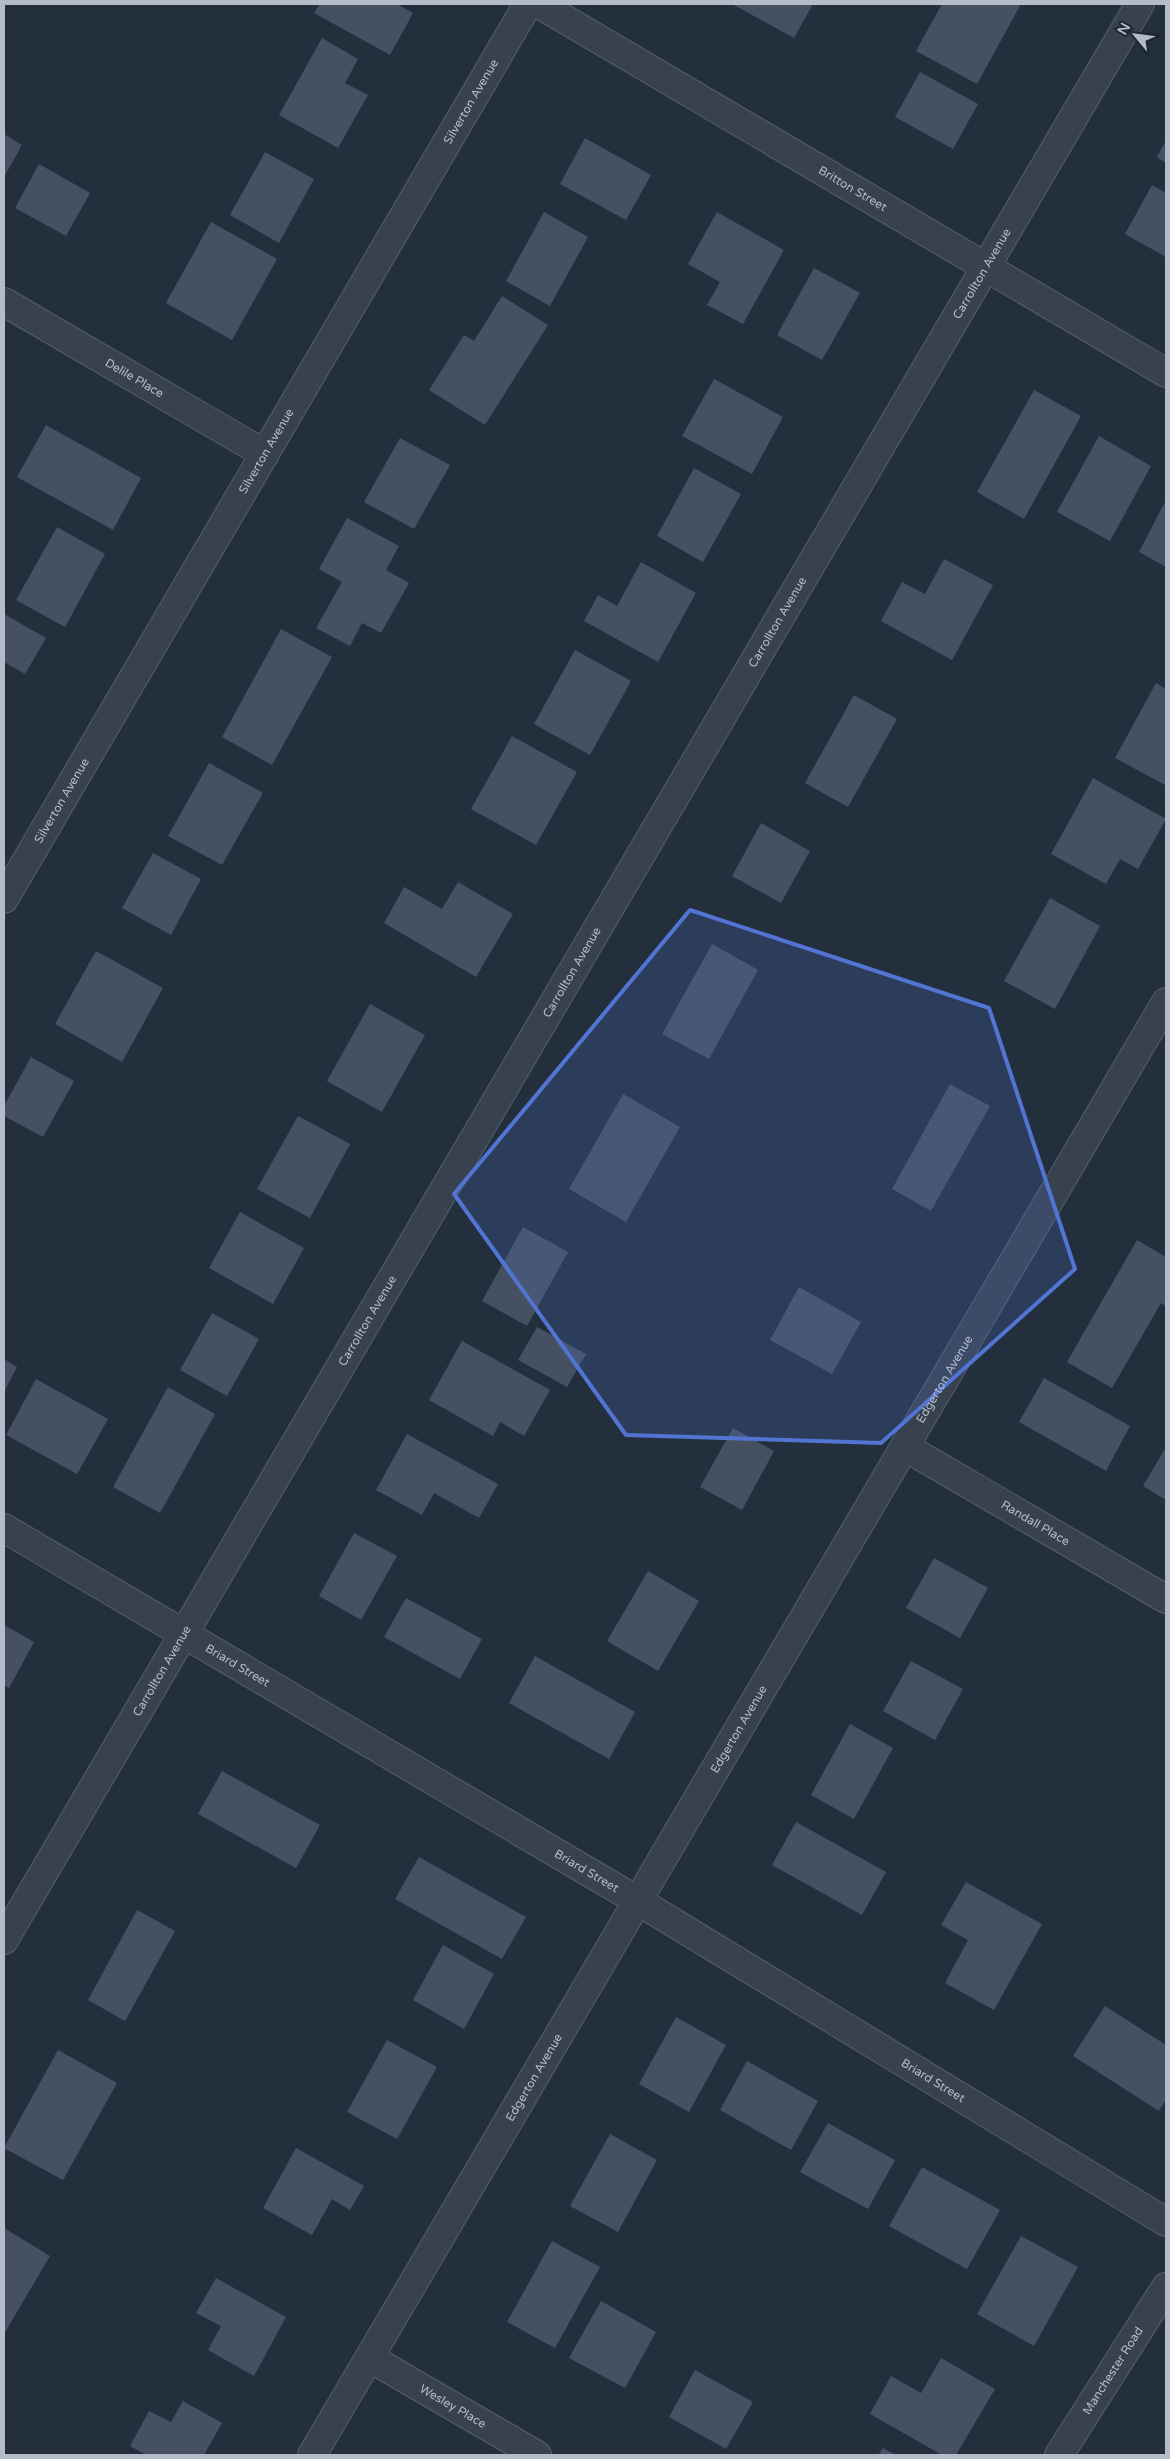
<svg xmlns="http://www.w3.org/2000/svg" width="1170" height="2459" font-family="'Varela Round',sans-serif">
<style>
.building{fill:#455162}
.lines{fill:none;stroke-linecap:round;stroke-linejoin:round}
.minor-casing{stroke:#565f6c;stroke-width:30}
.minor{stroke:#38414e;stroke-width:28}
.marked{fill:#5274d3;fill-opacity:0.2;stroke:#5274d3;stroke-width:4;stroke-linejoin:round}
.labels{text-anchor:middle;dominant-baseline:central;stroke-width:5;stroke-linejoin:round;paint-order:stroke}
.street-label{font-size:12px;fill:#b4bcc9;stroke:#1d2633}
</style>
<rect width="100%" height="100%" fill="#242f3e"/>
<path class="building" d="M320 4H397L413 13 390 55 314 13Z
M732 4H813L794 38Z
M942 4H1021L977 84 916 51Z
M322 38 358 59 345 83 368 95 338 148 279 115Z
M920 72 978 104 953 149 895 117Z
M4 134 22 145 4 177Z
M585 138 651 175 626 220 560 184Z
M1166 140V163L1157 157Z
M265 152 314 179 279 243 230 215Z
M39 164 90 193 66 236 15 208Z
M1152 185 1166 193V257L1125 234Z
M544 212 588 237 550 306 506 281Z
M717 212 784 250 743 324 707 305 720 282 688 264Z
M211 222 277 259 232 340 166 303Z
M814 268 860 293 822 360 777 335Z
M502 296 548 325 485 425 429 390 464 335 474 341Z
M714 379 783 417 752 474 682 436Z
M1034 390 1081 416 1024 519 977 492Z
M46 425 141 478 113 530 17 477Z
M1099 436 1151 466 1110 541 1057 512Z
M400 438 450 465 414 529 364 502Z
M694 468 741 494 703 562 657 536Z
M1166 500V567L1139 552Z
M347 518 399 546 386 570 409 583 381 633 362 623 350 646 316 628 342 582 319 569Z
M57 527 105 554 65 627 16 600Z
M944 559 993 585 952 660 881 621 902 582 925 594Z
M641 562 696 593 658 662 584 621 598 595 617 606Z
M4 614 46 638 25 674 4 662Z
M281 629 332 657 272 765 222 737Z
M575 650 631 681 590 755 534 724Z
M1156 683 1166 689 1165 785 1115 758Z
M854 695 897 719 848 807 805 783Z
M512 736 577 772 536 845 471 809Z
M209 763 263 793 222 865 168 836Z
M1093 778 1166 819 1138 869 1120 859 1106 884 1051 854Z
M761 823 810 851 781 903 732 876Z
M153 853 201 879 171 935 122 908Z
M458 882 513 914 476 977 384 923 404 887 442 909Z
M1050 898 1100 926 1055 1009 1004 981Z
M712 944 758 970 709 1059 662 1034Z
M96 951 163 988 122 1062 55 1024Z
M370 1004 425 1035 382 1112 327 1081Z
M31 1057 74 1081 43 1137 4 1116V1106Z
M950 1084 990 1106 931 1211 892 1189Z
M623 1094 680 1127 626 1222 569 1189Z
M298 1116 350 1144 310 1218 257 1189Z
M240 1212 304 1248 273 1304 209 1268Z
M523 1227 568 1252 527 1326 482 1301Z
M1137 1240 1166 1257V1306L1161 1303 1112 1388 1067 1362Z
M799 1287 861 1322 832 1374 770 1340Z
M212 1313 259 1339 227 1396 180 1370Z
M537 1327 586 1354 567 1387 518 1360Z
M462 1341 550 1390 524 1436 500 1422 493 1436 429 1400Z
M4 1359 17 1367 4 1392Z
M1044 1378 1130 1426 1106 1471 1019 1422Z
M36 1379 108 1419 77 1474 6 1435Z
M168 1387 215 1414 160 1513 113 1487Z
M733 1428 774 1451 742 1510 700 1487Z
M407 1434 498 1484 479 1518 434 1493 422 1515 376 1490Z
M1166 1447V1500L1143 1486Z
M354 1533 397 1556 361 1620 319 1596Z
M934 1558 988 1588 960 1638 906 1608Z
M648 1571 699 1601 658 1671 607 1641Z
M406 1598 482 1639 460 1679 384 1637Z
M4 1625 34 1642 9 1688 4 1685Z
M535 1656 635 1712 609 1759 509 1703Z
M911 1661 963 1689 935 1740 883 1711Z
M850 1724 893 1748 854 1819 811 1795Z
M222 1771 320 1825 296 1868 198 1814Z
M796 1822 886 1872 862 1915 772 1865Z
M419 1857 526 1917 502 1959 395 1899Z
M966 1882 1042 1924 994 2010 945 1983 968 1940 941 1925Z
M137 1910 175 1931 125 2021 88 2000Z
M443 1945 494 1974 464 2029 413 2000Z
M1105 2006 1166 2045V2099L1159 2111 1073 2056Z
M676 2017 726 2045 689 2112 639 2084Z
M387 2040 437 2067 397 2139 347 2112Z
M58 2050 117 2083 63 2180 4 2148Z
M747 2061 818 2101 791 2150 720 2110Z
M828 2123 895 2160 868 2209 800 2172Z
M610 2134 657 2160 618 2232 570 2206Z
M296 2148 364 2186 350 2210 332 2199 312 2235 263 2208Z
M922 2167 1000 2210 967 2269 889 2226Z
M4 2228 50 2256 4 2334Z
M1021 2236 1078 2267 1034 2346 977 2314Z
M552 2241 600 2267 555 2348 507 2322Z
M216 2278 286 2317 254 2376 208 2350 221 2326 196 2313Z
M601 2301 656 2332 625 2388 569 2358Z
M941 2358 995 2389 956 2455H942L870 2414 891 2376 921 2393Z
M695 2370 753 2402 726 2449 669 2417Z
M183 2401 222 2423 204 2455H146L130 2446 149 2411 171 2422Z
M883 2448 896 2455H878Z"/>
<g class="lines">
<g class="minor-casing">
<g id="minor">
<path id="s1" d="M539 4 1166 373"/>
<path id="s2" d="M4 302 265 454"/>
<path id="s3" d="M4 899 528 4"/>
<path id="s4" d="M905 1447 1166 1599"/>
<path id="s5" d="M4 1528 638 1901 1166 2222"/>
<path id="s6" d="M4 1940 1140 4"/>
<path id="s7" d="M370 2358 537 2455"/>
<path id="s8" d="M312 2455 1166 1002"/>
<path id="s9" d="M1059 2455 1166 2287"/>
</g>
</g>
<use href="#minor" class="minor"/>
</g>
<path class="marked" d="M690 910 989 1008 1075 1269 881 1443 626 1435 454 1194Z"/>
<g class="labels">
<g class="street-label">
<text stroke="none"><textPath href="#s3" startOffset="924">Silverton Avenue</textPath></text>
<text stroke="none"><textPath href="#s1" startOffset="364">Britton Street</textPath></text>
<text stroke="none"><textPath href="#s6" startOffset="1932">Carrollton Avenue</textPath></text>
<text stroke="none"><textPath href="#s2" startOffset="151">Delile Place</textPath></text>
<text stroke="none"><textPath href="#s3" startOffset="519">Silverton Avenue</textPath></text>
<text stroke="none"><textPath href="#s6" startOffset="1528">Carrollton Avenue</textPath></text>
<text stroke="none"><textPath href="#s3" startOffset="114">Silverton Avenue</textPath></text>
<text stroke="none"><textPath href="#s6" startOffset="1122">Carrollton Avenue</textPath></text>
<text stroke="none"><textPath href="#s6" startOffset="718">Carrollton Avenue</textPath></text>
<text stroke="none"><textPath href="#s8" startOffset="1248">Edgerton Avenue</textPath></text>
<text stroke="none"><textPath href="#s4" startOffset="151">Randall Place</textPath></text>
<text stroke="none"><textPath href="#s5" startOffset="271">Briard Street</textPath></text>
<text stroke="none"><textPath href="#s6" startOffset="312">Carrollton Avenue</textPath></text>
<text stroke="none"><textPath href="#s8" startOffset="842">Edgerton Avenue</textPath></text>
<text stroke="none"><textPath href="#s5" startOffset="676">Briard Street</textPath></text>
<text stroke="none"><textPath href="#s8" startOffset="438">Edgerton Avenue</textPath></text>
<text stroke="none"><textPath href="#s5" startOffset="1081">Briard Street</textPath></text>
<text stroke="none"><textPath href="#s9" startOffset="100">Manchester Road</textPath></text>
<text stroke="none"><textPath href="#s7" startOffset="96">Wesley Place</textPath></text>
</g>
</g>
<rect width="1170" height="2459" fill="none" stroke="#b4bcc9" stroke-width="10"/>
<g transform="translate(1135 35) rotate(299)" stroke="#1d2633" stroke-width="4" paint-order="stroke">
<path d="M0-4L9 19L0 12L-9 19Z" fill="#b4bcc9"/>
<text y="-8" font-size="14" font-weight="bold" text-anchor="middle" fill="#b4bcc9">N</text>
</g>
</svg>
